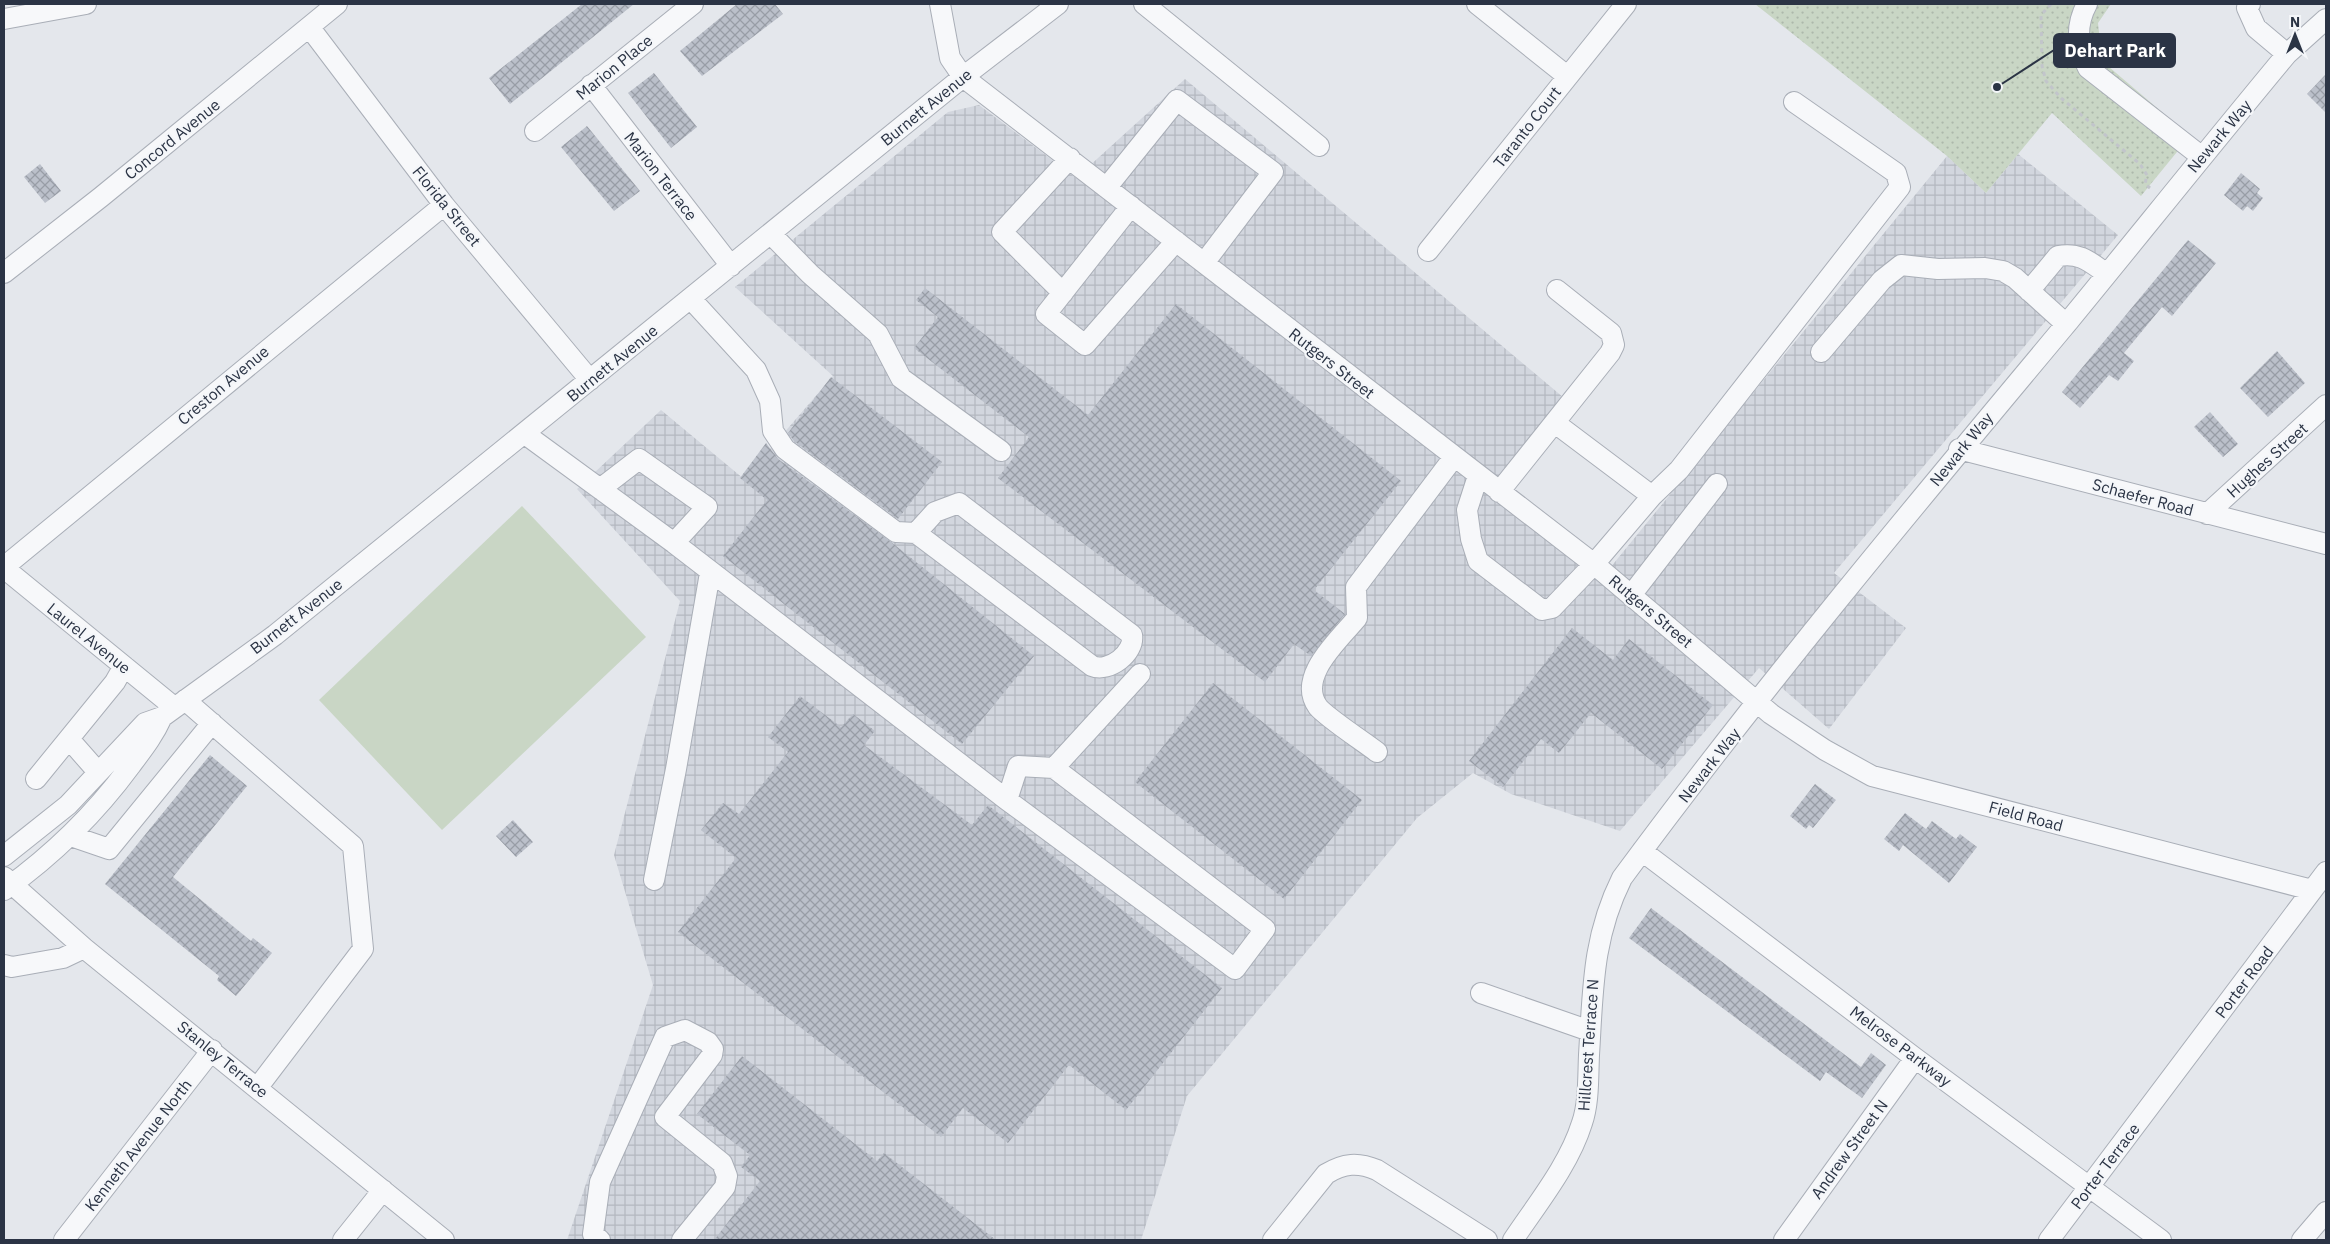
<svg xmlns="http://www.w3.org/2000/svg" width="2330" height="1244" font-family="'IBM Plex Sans',sans-serif">
<style>
.industrial{fill:url(#industrial-grid)}
.grass{fill:url(#grass-dots)}
.garden{fill:#c9d6c5}
.building{fill:url(#building-cross-hatch)}
.lines{fill:none;stroke-linecap:round;stroke-linejoin:round}
.minor-casing{stroke:#a9aeb7;stroke-width:22}
.path{stroke:#c2c5cb;stroke-width:3;stroke-dasharray:4 4;stroke-linecap:butt}
.minor{stroke:#f7f8fa;stroke-width:20}
.labels{text-anchor:middle;dominant-baseline:central;stroke-width:4.5;stroke-linejoin:round;paint-order:stroke}
.street-label{font-size:16px;fill:#2b3445;stroke:#f4f6f9}
.leader{fill:none;stroke:#2b3445;stroke-width:2}
.callout-dot{fill:#2b3445;stroke:#f4f6f9;stroke-width:2}
.callout{fill:#2b3445;stroke:#2b3445;stroke-width:2}
.callout-label{font-size:18px;text-anchor:middle;font-weight:bold;fill:#fff}
</style>
<defs>
<pattern id="industrial-grid" width="8" height="8" patternUnits="userSpaceOnUse" patternTransform="scale(1.25)"><rect width="8" height="8" fill="#d2d6de"/><path d="M0 4h8M4 0v8" fill="none" stroke="#b4b8c0"/></pattern>
<pattern id="grass-dots" width="8" height="8" patternUnits="userSpaceOnUse" patternTransform="scale(1.25)"><rect width="8" height="8" fill="#c9d6c5"/><path d="M2 2h.1M6 6h.1" fill="none" stroke="#adb8ab" stroke-width="1.8" stroke-linecap="round"/></pattern>
<pattern id="building-cross-hatch" width="8" height="8" patternUnits="userSpaceOnUse" patternTransform="scale(1.25)"><rect width="8" height="8" fill="#bbc0ca"/><path d="M0 0l8 8M0 8l8-8" fill="none" stroke="#989da6"/></pattern>
</defs>
<rect width="100%" height="100%" fill="#e4e7ec"/>
<path class="industrial" d="M1185 79 1570 403 1501 491 1605 574 1947 156 1986 193 2018 154 2118 235 1834 573 1906 628 1829 729 1759 668 1620 831 1511 794 1473 773 1417 818 1187 1096 1141 1240H567L653 985 614 855 680 601 577 489 661 410 744 479 833 376 735 287 948 112 979 105 1076 178Z"/>
<path class="grass" d="M1755 4H2111L2098 23 2102 61 2190 136 2141 196 2052 113 1986 193 1947 156Z"/>
<path class="garden" d="M522 506 646 637 442 830 319 700Z"/>
<path class="building" d="M582 4H634L510 104 489 78Z
M737 4H775L783 14 702 76 680 51Z
M654 73 697 127 671 148 628 93Z
M2326 74V113L2307 94Z
M587 126 640 191 614 211 561 147Z
M40 164 61 191 45 203 24 177Z
M2241 173 2260 189 2257 193 2263 198 2253 211 2247 206 2243 211 2224 195Z
M2188 240 2216 263 2172 316 2162 307 2124 353 2134 361 2118 381 2109 375 2080 408 2062 392Z
M925 288 1088 415 1176 304 1401 481 1314 590 1345 614 1311 656 1294 644 1265 682 998 478 1029 437 914 348 938 317 916 300Z
M2277 351 2305 383 2268 417 2240 388Z
M831 377 942 462 898 519 794 441 788 433Z
M2210 412 2238 444 2223 457 2194 427Z
M766 443 778 459 891 542 1034 656 962 744 723 556 767 500 740 478Z
M1572 628 1613 660 1629 639 1713 705 1662 769 1591 713 1559 753 1541 739 1503 787 1469 761Z
M1213 683 1362 800 1284 899 1135 782Z
M800 696 841 727 853 714 875 731 864 745 972 825 988 805 1222 988 1126 1110 1069 1065 1008 1143 963 1108 941 1137 678 932 736 858 701 830 723 803 739 814 788 752 768 737Z
M210 755 247 786 173 877 251 941 253 938 272 953 236 996 217 980 219 976 105 884Z
M1815 784 1836 800 1813 828 1809 825 1806 829 1790 816Z
M1905 813 1926 829 1932 821 1956 839 1960 834 1977 847 1949 883 1903 845 1899 851 1884 839Z
M513 820 533 842 516 857 496 836Z
M1651 908 1861 1067 1871 1053 1886 1065 1862 1098 1826 1072 1820 1081 1629 938Z
M742 1056 877 1161 884 1153 996 1240H714L760 1181 741 1167 750 1155 697 1114Z"/>
<g class="lines">
<g class="minor-casing">
<path id="minor" d="M940 4 950 58 963 77 1594 564 1771 714 1825 750 1872 776 2312 890
M1144 4 1319 146
M1477 4 1567 76
M2087 4C2075 26 2077 47 2088 68L2202 157
M2250 4 2247 8 2256 28 2287 54
M4 19 86 4
M310 28 444 205 590 380
M591 85 731 266
M535 131 693 4
M1107 187 1177 100 1273 172 1204 263
M1131 206 1046 314 1085 345 1176 241
M771 234 810 274 878 334 901 378 1001 451
M1428 251 1626 4
M4 273 101 197 337 4
M2029 291 2058 256C2080 252 2090 262 2107 274
M1063 293 1002 232 1070 158
M691 299 756 370 770 401 773 431 785 449 896 532 916 533 1092 666C1109 673 1135 653 1132 635L959 503 935 512 916 533
M1821 352 1882 280 1901 265 1938 269 1985 268 2003 271 2015 278 2066 324
M525 434 674 543 1007 800 1235 969 1265 929 1054 768 1140 674
M1959 449 2326 544
M1478 476 1467 510 1471 539 1478 561 1542 610 1552 608 1594 564 1652 496 1555 423
M600 489 639 459 707 507 674 543
M1499 492 1610 353 1614 345 1611 333 1557 290
M1652 496 1679 470 1900 187 1896 173 1794 102
M2207 514 2326 405
M4 567 444 205
M4 568 174 707
M1632 594 1717 484
M185 700 353 846 363 949 258 1087
M69 739 98 772
M1377 752C1364 742 1326 717 1318 707 1296 677 1339 640 1357 618L1356 587 1454 457
M36 779 115 682 124 666
M1007 800 1018 766 1054 768
M71 836 109 849 212 723
M1642 851 1915 1058 2161 1240
M4 856 68 805 145 723 162 717 275 635 963 77 1058 4
M4 877 84 948 444 1240
M654 880 676 769 710 573
M4 890C53 855 95 814 131 765 143 749 154 735 162 717
M4 965 12 967 63 958 84 948
M1481 993 1590 1031
M64 1240 212 1050
M343 1240 383 1190
M600 1240 593 1234 600 1182 665 1037 685 1030 708 1042 713 1049 712 1055 665 1117 722 1163 727 1176 725 1187 682 1240
M1273 1240 1326 1174C1344 1163 1358 1162 1377 1170L1487 1240
M1513 1240C1537 1204 1569 1165 1582 1123 1589 1103 1588 1077 1589 1055 1593 991 1592 938 1622 878 1763 687 1916 504 2068 322 2141 233 2213 143 2287 54L2326 19
M1784 1240 1915 1058
M2049 1240 2326 872
M2302 1240 2326 1212"/>
</g>
<path class="path" d="M2051 4 2041 15 2042 66 2046 81 2061 98 2140 164 2147 175 2145 184 2150 188"/>
<use href="#minor" class="minor"/>
</g>
<g class="labels">
<g class="street-label">
<text transform="translate(614 67) rotate(-39)">Marion Place</text>
<text transform="translate(926 107) rotate(-39)">Burnett Avenue</text>
<text transform="translate(1527 127) rotate(-52)">Taranto Court</text>
<text transform="translate(2219 136) rotate(-50)">Newark Way</text>
<text transform="translate(172 139) rotate(-39)">Concord Avenue</text>
<text transform="translate(661 176) rotate(52)">Marion Terrace</text>
<text transform="translate(447 206) rotate(51)">Florida Street</text>
<text transform="translate(612 363) rotate(-39)">Burnett Avenue</text>
<text transform="translate(1332 363) rotate(38)">Rutgers Street</text>
<text transform="translate(223 385) rotate(-40)">Creston Avenue</text>
<text transform="translate(1961 449) rotate(-51)">Newark Way</text>
<text transform="translate(2267 460) rotate(-42)">Hughes Street</text>
<text transform="translate(2143 497) rotate(15)">Schaefer Road</text>
<text transform="translate(1651 611) rotate(40)">Rutgers Street</text>
<text transform="translate(296 616) rotate(-38)">Burnett Avenue</text>
<text transform="translate(89 638) rotate(39)">Laurel Avenue</text>
<text transform="translate(1709 765) rotate(-52)">Newark Way</text>
<text transform="translate(2026 816) rotate(15)">Field Road</text>
<text transform="translate(2244 982) rotate(-53)">Porter Road</text>
<text transform="translate(1588 1045) rotate(-86)">Hillcrest Terrace N</text>
<text transform="translate(1901 1046) rotate(37)">Melrose Parkway</text>
<text transform="translate(223 1059) rotate(39)">Stanley Terrace</text>
<text transform="translate(138 1145) rotate(-52)">Kenneth Avenue North</text>
<text transform="translate(1849 1149) rotate(-54)">Andrew Street N</text>
<text transform="translate(2105 1166) rotate(-53)">Porter Terrace</text>
</g>
</g>
<path class="leader" d="M1997 87L2054 50"/>
<circle class="callout-dot" cx="1997" cy="87" r="5"/>
<rect class="callout" x="2054" y="34" width="121" height="33" rx="5"/>
<g class="callout-label">
<text x="2115" y="57">Dehart Park</text>
</g>
<rect width="2330" height="1244" fill="none" stroke="#2b3445" stroke-width="10"/>
<g transform="translate(2295 35)" stroke="#f4f6f9" stroke-width="4" paint-order="stroke">
<path d="M0-4L9 19L0 12L-9 19Z" fill="#2b3445"/>
<text y="-8" font-size="14" font-weight="bold" text-anchor="middle" fill="#2b3445">N</text>
</g>
</svg>
